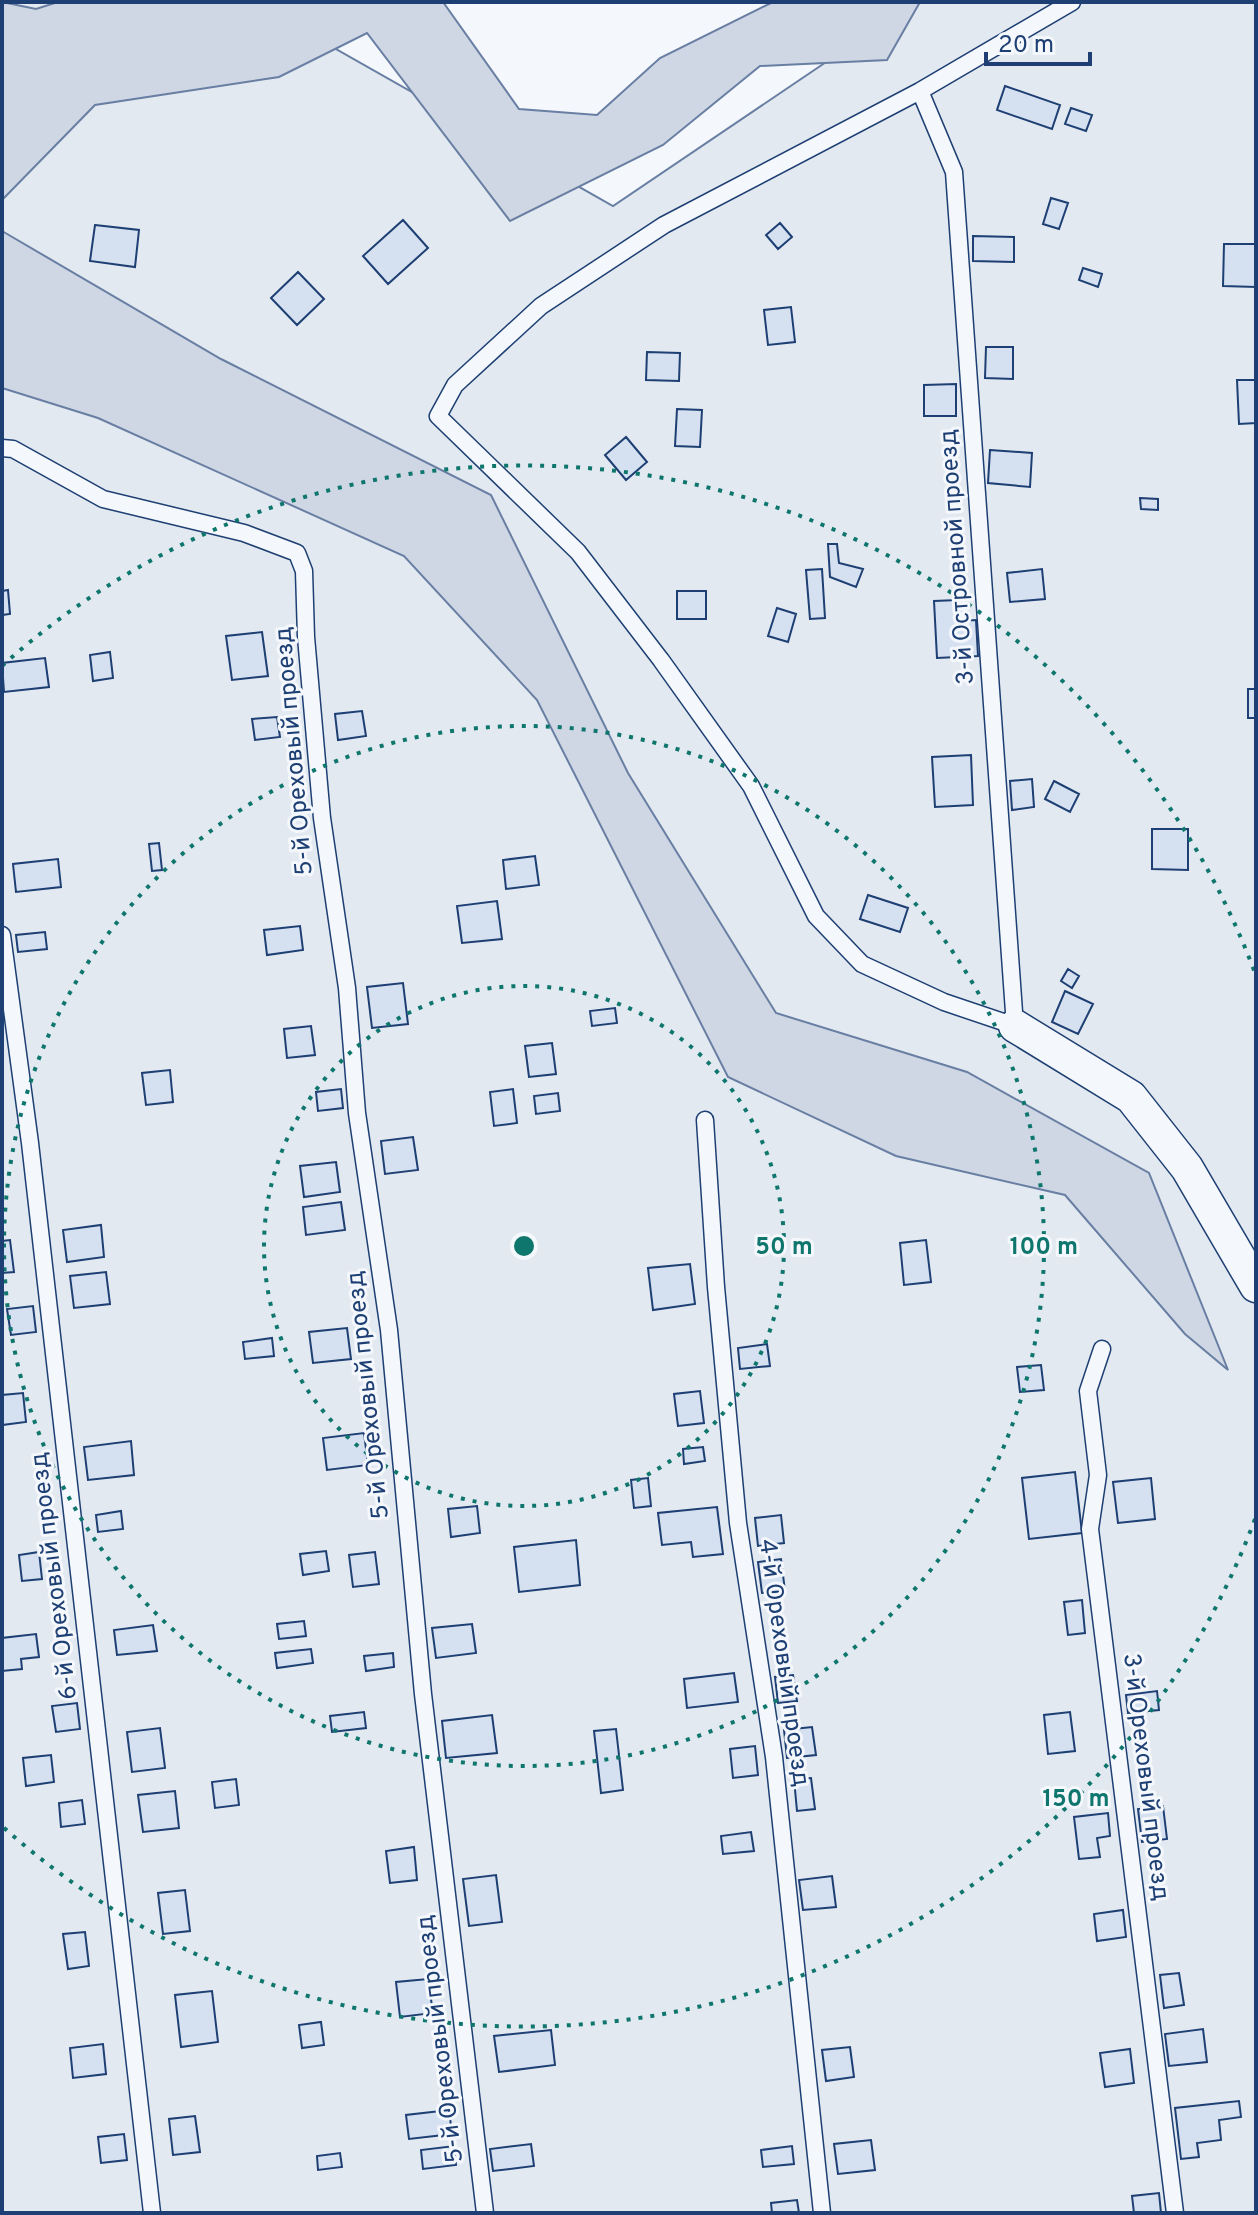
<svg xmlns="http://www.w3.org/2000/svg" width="1258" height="2215" font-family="Overpass,sans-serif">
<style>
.green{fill:#e3e9f0;stroke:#687fa3;stroke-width:2}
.water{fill:#cfd7e4;stroke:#687fa3;stroke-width:2}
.building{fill:#d5e0f0;stroke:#1d3f73;stroke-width:2}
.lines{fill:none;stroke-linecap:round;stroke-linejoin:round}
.lane-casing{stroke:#1d3f73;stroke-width:19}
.street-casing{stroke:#1d3f73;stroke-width:35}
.lane{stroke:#f4f7fb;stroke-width:16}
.street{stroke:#f4f7fb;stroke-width:32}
.ring{fill:none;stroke:#0f766e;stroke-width:4;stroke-dasharray:4 8}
.labels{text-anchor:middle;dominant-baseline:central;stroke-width:6;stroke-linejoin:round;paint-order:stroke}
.street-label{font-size:24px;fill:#1d3f73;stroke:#f4f7fb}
.centre{fill:#0f766e;stroke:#f4f7fb;stroke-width:4}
.ring-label{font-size:24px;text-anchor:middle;font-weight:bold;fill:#0f766e;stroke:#f4f7fb;stroke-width:6;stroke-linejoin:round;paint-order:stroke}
</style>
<rect width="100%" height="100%" fill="#f4f7fb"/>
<path class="green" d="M2 2H253L613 206 915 2H1256V2213H2Z"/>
<path class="water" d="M2 2 36 9 58 2H443L519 109 597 115 660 58 773 2H920L887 60 760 66 663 145 510 221 367 33 279 77 95 105 2 200Z
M2 231 221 359 491 495 628 773 776 1013 967 1072 1149 1173 1228 1370 1185 1334 1065 1195 896 1156 728 1077 537 700 404 556 98 418 2 388Z"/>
<path class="building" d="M1005 86 1060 105 1052 129 997 110Z
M1071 108 1092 115 1086 131 1065 124Z
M1051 198 1068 203 1059 229 1043 224Z
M403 220 428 248 388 284 363 256Z
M780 223 792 237 778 249 766 235Z
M95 225 139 230 135 267 90 261Z
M973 236 1014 237V262L973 261Z
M1224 244H1256V287L1223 286Z
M1083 268 1102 274 1098 287 1079 280Z
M298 272 324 299 297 325 271 298Z
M791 307 795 342 768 345 764 310Z
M986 347H1013V379L985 378Z
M647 352 680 353 679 381 646 380Z
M1237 380H1256V423L1239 424Z
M956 384V416H924V385Z
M677 409 702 410 700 447 675 446Z
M626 437 647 462 626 480 605 455Z
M990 450 1032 453 1030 487 988 483Z
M1140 498 1158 499V510L1141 509Z
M828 544H837L839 563 863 569 856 587 830 577Z
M822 569 825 618 810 619 806 570Z
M1042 569 1045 599 1010 602 1007 573Z
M8 590 10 614 2 615V591Z
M677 591H706V619H677Z
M958 600 960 621 976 620 978 656 937 658 934 601Z
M777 608 796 614 788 642 768 636Z
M262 632 268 676 232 680 226 636Z
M110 652 113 678 93 681 90 655Z
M45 658 49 687 4 692 2 663Z
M1248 689H1256V718H1248Z
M362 711 366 736 338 740 335 714Z
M277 717 280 737 255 740 252 719Z
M971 755 973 805 935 807 932 757Z
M1032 779 1034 807 1012 810 1010 781Z
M1054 781 1079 794 1070 812 1045 799Z
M1152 829H1188V870L1152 869Z
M159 843 162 870 152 871 149 844Z
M535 856 539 885 506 889 503 860Z
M58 859 61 887 16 892 13 864Z
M868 895 908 908 900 932 860 919Z
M497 901 502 939 462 943 457 906Z
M300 926 303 950 267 955 264 930Z
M45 932 47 949 18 952 16 935Z
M1068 969 1079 976 1072 988 1061 981Z
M403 983 408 1024 372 1028 367 987Z
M1065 991 1093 1004 1078 1034 1052 1022Z
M615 1008 617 1023 592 1026 590 1011Z
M311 1026 315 1055 287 1058 284 1029Z
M552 1043 556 1074 529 1077 525 1046Z
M170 1070 173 1102 146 1105 142 1073Z
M341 1089 343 1108 318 1111 316 1092Z
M513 1089 517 1123 494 1126 490 1092Z
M558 1093 560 1111 536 1114 534 1096Z
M413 1137 418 1170 385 1174 381 1141Z
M336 1162 340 1192 304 1197 300 1166Z
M341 1202 345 1230 306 1235 303 1207Z
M101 1225 104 1257 67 1262 63 1230Z
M10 1240 14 1272 2 1273V1241Z
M926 1240 931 1282 904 1285 900 1243Z
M690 1264 695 1304 653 1310 648 1268Z
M106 1272 110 1304 74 1308 70 1276Z
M33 1306 36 1332 11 1335 7 1309Z
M347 1328 351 1359 313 1363 309 1332Z
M272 1338 274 1356 245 1359 243 1342Z
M767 1344 770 1366 740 1369 738 1348Z
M1041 1365 1044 1390 1020 1392 1017 1367Z
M700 1391 704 1423 678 1426 674 1394Z
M23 1393 26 1422 2 1425V1395Z
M364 1433 368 1465 327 1470 323 1438Z
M131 1441 134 1475 88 1480 84 1447Z
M703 1447 705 1461 684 1464 683 1449Z
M1075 1472 1082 1533 1029 1539 1022 1478Z
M648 1478 651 1506 634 1508 631 1480Z
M1151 1478 1155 1519 1118 1523 1113 1482Z
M477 1506 480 1533 451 1537 448 1509Z
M717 1507 723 1554 693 1557 691 1542 662 1545 658 1513Z
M121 1511 123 1529 98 1532 96 1515Z
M781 1515 784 1543 758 1546 755 1518Z
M576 1540 580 1585 519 1592 514 1547Z
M326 1551 329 1571 303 1575 300 1554Z
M39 1552 42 1579 22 1581 19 1555Z
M375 1552 379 1584 353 1587 349 1555Z
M781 1559 785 1591 762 1593 758 1562Z
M1082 1600 1085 1633 1068 1635 1064 1602Z
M304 1621 306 1636 279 1639 277 1624Z
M472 1624 476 1653 436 1658 432 1628Z
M153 1625 157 1651 117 1655 114 1630Z
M36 1634 39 1657 21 1659 22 1669 2 1671V1638Z
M311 1649 313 1663 277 1668 275 1653Z
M393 1653 394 1667 366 1671 364 1656Z
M734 1673 738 1702 687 1708 684 1679Z
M793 1675 797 1701 778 1703 775 1677Z
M1157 1691 1159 1710 1128 1713 1126 1695Z
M77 1703 80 1729 56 1732 52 1706Z
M364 1712 366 1728 332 1732 330 1716Z
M1070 1712 1075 1751 1048 1754 1044 1715Z
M492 1715 497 1753 446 1758 442 1721Z
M812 1727 816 1755 787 1758 784 1730Z
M160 1728 165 1768 132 1772 127 1732Z
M616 1729 623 1790 601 1793 594 1731Z
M755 1746 758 1775 733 1778 730 1749Z
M51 1755 54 1782 26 1786 23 1758Z
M811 1778 815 1809 797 1811 794 1779Z
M236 1779 239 1805 215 1808 212 1782Z
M175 1791 179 1828 143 1832 138 1795Z
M82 1800 85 1824 61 1827 59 1803Z
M1163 1806 1167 1839 1142 1842 1138 1809Z
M1108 1813 1110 1836 1097 1838 1100 1857 1079 1859 1074 1817Z
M751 1832 754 1851 723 1854 721 1836Z
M414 1847 417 1880 390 1883 386 1851Z
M496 1875 502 1922 469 1926 463 1879Z
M832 1876 836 1907 803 1910 799 1880Z
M185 1890 190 1931 163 1934 158 1893Z
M1123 1910 1126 1937 1097 1941 1094 1914Z
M85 1932 89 1966 68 1969 63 1934Z
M1179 1973 1184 2005 1164 2008 1160 1975Z
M428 1979 433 2013 400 2017 396 1982Z
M212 1991 218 2042 181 2047 175 1995Z
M321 2022 324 2045 302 2048 299 2025Z
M1203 2029 1207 2062 1169 2066 1165 2034Z
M551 2030 555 2065 499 2072 494 2036Z
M103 2044 106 2074 73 2078 70 2048Z
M850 2047 854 2077 826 2081 822 2050Z
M1130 2049 1134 2083 1105 2087 1100 2053Z
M1239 2101 1241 2117 1219 2120 1221 2140 1197 2143 1199 2157 1181 2159 1175 2108Z
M449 2110 452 2134 409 2139 406 2115Z
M195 2116 200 2152 173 2155 169 2119Z
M124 2134 127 2160 101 2163 98 2137Z
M871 2140 875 2170 838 2174 834 2144Z
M531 2144 534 2166 493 2171 490 2149Z
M454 2146 456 2165 423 2169 421 2150Z
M792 2146 794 2164 763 2167 761 2150Z
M340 2153 342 2167 318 2170 317 2156Z
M1159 2193 1161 2213H1134L1132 2196Z
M797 2200 799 2213H772L771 2203Z"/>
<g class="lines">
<g class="lane-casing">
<path id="lane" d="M920 91 954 172 1015 1026 944 1002 862 964 816 916 751 786 661 660 578 552 438 416 455 385 541 306 664 225 920 91 1072 2
M2 448 13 449 103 499 244 533 297 553 304 571 306 637 322 818 347 988 357 1113 389 1330 423 1694 485 2213
M2 935 30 1143 152 2213
M705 1120 716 1287 738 1523 774 1757 822 2213
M1102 1349 1088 1391 1098 1475 1090 1529 1175 2213"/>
</g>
<g class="street-casing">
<path id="street" d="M1015 1026 1131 1097 1187 1168 1256 1286"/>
</g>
<use href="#lane" class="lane"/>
<use href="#street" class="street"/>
</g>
<g class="ring">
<circle cx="524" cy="1246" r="260"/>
<circle cx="524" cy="1246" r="520"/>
<path d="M1255 1519A780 780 0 0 1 2 1826M2 666A780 780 0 0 1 1255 973"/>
</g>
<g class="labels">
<g class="street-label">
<text transform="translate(958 557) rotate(-94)">3-й Островной проезд</text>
<text transform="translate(295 751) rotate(-95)">5-й Ореховый проезд</text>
<text transform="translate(369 1395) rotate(-96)">5-й Ореховый проезд</text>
<text transform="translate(55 1576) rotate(-97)">6-й Ореховый проезд</text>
<text transform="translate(783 1663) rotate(82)">4-й Ореховый проезд</text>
<text transform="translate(1145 1777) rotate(83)">3-й Ореховый проезд</text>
<text transform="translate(441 2039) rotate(-97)">5-й Ореховый проезд</text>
</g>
</g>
<circle cx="524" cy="1246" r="12" class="centre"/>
<g class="ring-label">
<text x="784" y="1254">50 m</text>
<text x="1044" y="1254">100 m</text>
<text x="1076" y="1806">150 m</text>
</g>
<rect width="1258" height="2215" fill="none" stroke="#1d3f73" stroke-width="8"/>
<path d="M986 52v12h104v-12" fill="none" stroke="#1d3f73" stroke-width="4"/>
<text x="998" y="52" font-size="24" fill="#1d3f73" stroke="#f4f7fb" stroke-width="6" paint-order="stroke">20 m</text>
</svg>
